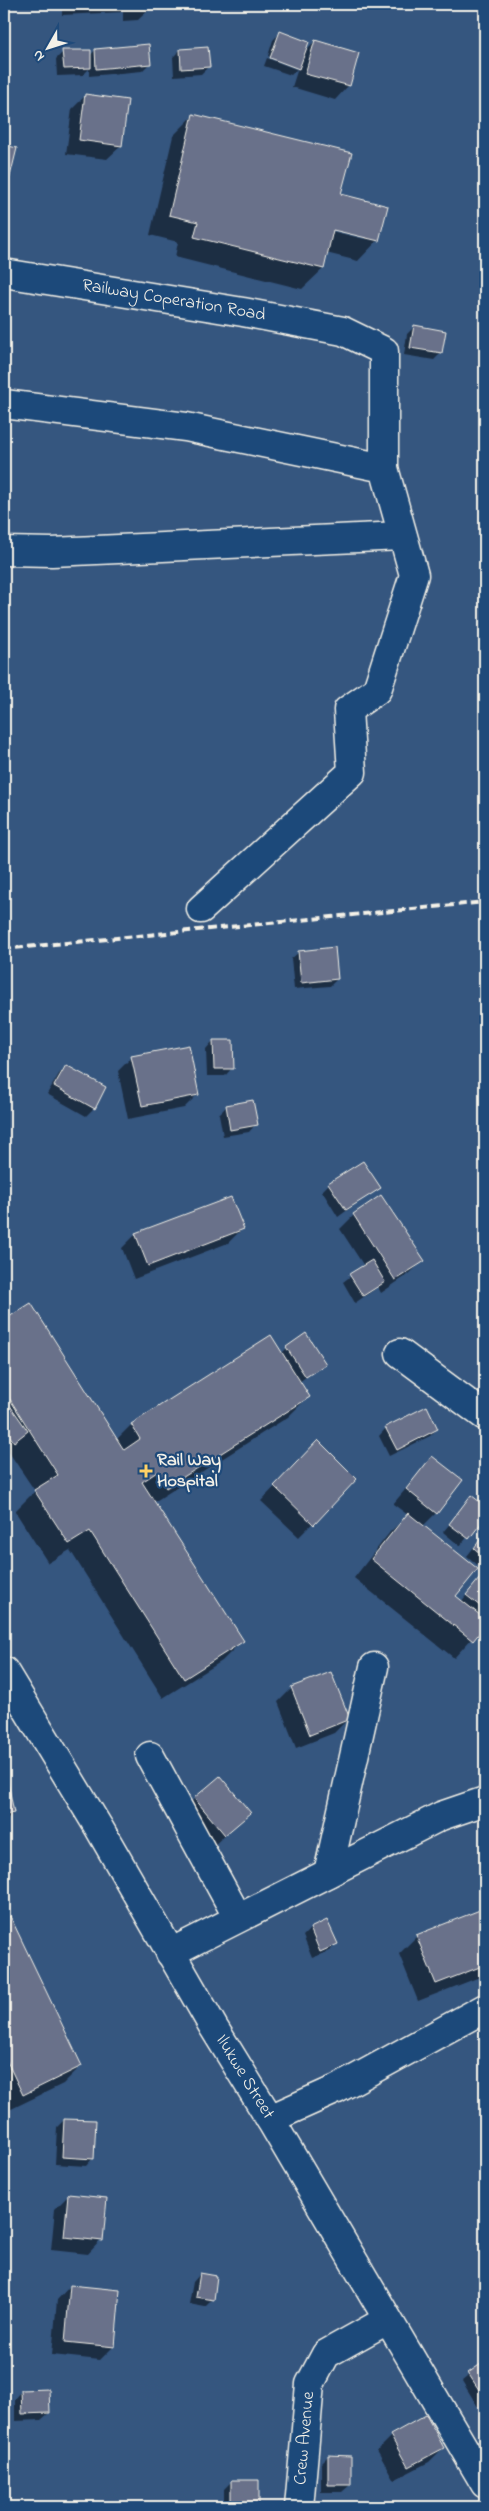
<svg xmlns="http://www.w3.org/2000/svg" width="489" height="2511" font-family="'Indie Flower',sans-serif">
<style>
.shadow{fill:#0007;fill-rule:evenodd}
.building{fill:#69718a;stroke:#f4f1e8}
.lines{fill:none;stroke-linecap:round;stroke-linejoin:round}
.minor-casing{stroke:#f4f1e8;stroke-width:31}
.minor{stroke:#1f4a7a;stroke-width:28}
.rail{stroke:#f4f1e8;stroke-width:4;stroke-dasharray:8 4;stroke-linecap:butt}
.poi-dot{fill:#ffd166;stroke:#1f4a7a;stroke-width:2}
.labels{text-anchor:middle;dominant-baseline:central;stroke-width:4.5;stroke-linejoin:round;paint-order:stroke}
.street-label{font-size:18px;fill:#f4f1e8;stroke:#1f4a7a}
.poi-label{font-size:18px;font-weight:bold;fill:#f4f1e8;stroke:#1f4a7a;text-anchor:start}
</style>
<rect width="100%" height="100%" fill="#35567f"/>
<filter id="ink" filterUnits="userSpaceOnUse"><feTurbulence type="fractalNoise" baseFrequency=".02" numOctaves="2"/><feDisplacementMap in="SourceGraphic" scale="10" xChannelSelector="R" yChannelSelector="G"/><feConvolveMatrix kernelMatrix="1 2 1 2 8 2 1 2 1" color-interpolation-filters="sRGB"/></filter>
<g filter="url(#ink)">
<path class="shadow" d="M4 4H42L4 6Z
M62 4H155L138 20 123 21V12L62 15Z
M280 33 303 53 315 41 357 54 348 86 335 100 292 87 298 68 291 75 264 66 267 58 296 69V66L268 56 273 40Z
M95 50 149 64 142 71 89 76V69L83 75 57 76 56 59 63 52 90 56Z
M180 50 208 67 201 74 174 76 173 57Z
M86 95 121 146 107 159 66 154 72 109Z
M194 115 340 195 378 240 358 261 326 253 323 269 302 289 175 257 178 242 150 235 173 136ZM328 227 365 236V239L327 230Z
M414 327 441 353 434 360 404 355 407 334Z
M299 952 337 979 330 986 294 989 291 959Z
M213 1041 232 1068 225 1076H207L206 1049Z
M132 1057 198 1094 184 1108 128 1119 118 1071Z
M66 1066 105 1088 94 1108 86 1116 47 1094 59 1074Z
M226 1107 256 1124 249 1132 223 1136 219 1114Z
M329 1184 379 1187 338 1217 322 1191Z
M354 1215 423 1261 409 1274 381 1293 378 1287 355 1303 343 1282 364 1266 340 1229Z
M242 1229 228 1243 134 1279 122 1248 136 1234Z
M31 1305 116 1440 131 1425 270 1337 281 1354 287 1348 324 1364 299 1382 308 1397 288 1417 154 1502 242 1641 222 1661 163 1698 70 1550 48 1563 15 1511 35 1491 4 1445V1322Z
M386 1428 437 1429 430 1436 389 1456 379 1436Z
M304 1456 356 1479 299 1537 261 1501Z
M432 1458 436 1513 423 1526 454 1596 461 1602 477 1582 484 1575 485 1576V1624L454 1658 354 1578 390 1532 408 1515 393 1504Z
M472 1497 485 1508V1516L460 1546 443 1532Z
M485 1533V1571L467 1556Z
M292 1688 348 1719 334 1733 296 1748 278 1702Z
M4 1773 13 1813 4 1822Z
M195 1798 249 1813 211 1848 181 1812Z
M485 1909V1975L418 2001 399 1954 417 1936Z
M10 1918 81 2066 63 2084 5 2112 4 1921Z
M327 1922 336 1944 329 1951 312 1958 303 1936 310 1929Z
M485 2022V2041L480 2028Z
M64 2120 93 2158 86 2166 55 2164 57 2127Z
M485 2155V2164L482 2158Z
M69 2195 101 2240 88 2254 51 2250 55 2209Z
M200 2274 213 2299 205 2307 189 2304 193 2282Z
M70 2286 114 2346 100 2360 52 2355 57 2300Z
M485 2363V2402L478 2407 462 2381Z
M22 2391 49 2413 41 2420 15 2421V2399Z
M391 2436 443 2448 429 2462 394 2480 377 2450Z
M328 2456 350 2485 342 2492H321V2463Z
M232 2481 258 2505 256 2507H224V2489Z"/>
<path class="building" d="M280 31 309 42 299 69 270 58Z
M315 40 359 53 350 86 305 74Z
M149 44 151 64 96 69 95 49Z
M208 47 210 67 181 69 180 49Z
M62 50H91V68L64 69Z
M4 89 10 91 4 116Z
M85 94 128 100 122 146 79 140Z
M193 114 352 153 341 194 388 206 379 241 333 230 324 269 194 237 198 222 169 215Z
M4 145 17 148 4 201Z
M414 325 446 331 442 353 410 348Z
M335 947 338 979 301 983 298 951Z
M213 1040H233L234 1069H214Z
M189 1045 199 1095 142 1106 131 1056Z
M66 1065 106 1087 95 1109 54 1086Z
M253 1100 258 1125 230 1130 226 1105Z
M363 1161 381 1188 346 1210 328 1183Z
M381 1195 425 1261 395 1280 353 1214Z
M231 1197 244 1229 148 1266 135 1233Z
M372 1260 385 1282 363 1296 349 1274Z
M31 1303 124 1450 140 1439 131 1424 271 1335 310 1397 166 1488 157 1472 142 1482 244 1641 184 1679 90 1531 69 1544 34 1490 58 1475 4 1390V1320Z
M306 1333 326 1364 306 1377 286 1347Z
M4 1397 28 1431 14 1442 4 1428Z
M427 1406 438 1429 397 1450 385 1427Z
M318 1440 357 1479 314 1525 274 1486Z
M432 1456 463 1480 437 1514 406 1489Z
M471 1495 485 1506V1518L469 1539 449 1524Z
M408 1513 478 1569 456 1596 485 1619V1626L473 1641 371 1559Z
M485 1533V1558L474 1548Z
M484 1573 485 1575V1610L466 1595Z
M331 1672 350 1719 310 1735 291 1687Z
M4 1772H6L14 1813 4 1815Z
M220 1776 251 1813 225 1835 194 1798Z
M485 1908V1965L436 1984 416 1935Z
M10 1916 82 2066 23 2095 4 2055V1920Z
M327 1920 338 1944 320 1952 310 1928Z
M64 2119 96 2120 94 2159 62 2157Z
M68 2194 107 2198 103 2241 64 2237Z
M200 2273 217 2276 214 2300 196 2297Z
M70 2285 120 2290 115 2347 65 2342Z
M485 2361V2399L468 2373Z
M49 2389 50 2413 22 2414 21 2390Z
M426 2415 444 2448 408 2467 390 2435Z
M328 2455 351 2456V2485H328Z
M231 2480H259V2505L231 2506Z"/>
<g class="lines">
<g class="minor-casing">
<g id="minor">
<path id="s1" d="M4 273 243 312 343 331 384 351V468L414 575 377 690 348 710 352 772 201 909"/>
<path d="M4 404 186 427 384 468"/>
<path d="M4 551 52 552 402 536"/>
<path d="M400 1353 485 1416"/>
<path id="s2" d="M4 1671 99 1828 214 2028 270 2119 485 2484"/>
<path d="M150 1756 238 1918"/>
<path d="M328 1873 374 1667"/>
<path d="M170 1953 441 1816 485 1801"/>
<path d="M270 2119 337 2089 485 2008"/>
<path id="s3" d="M299 2507 310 2384 326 2354 387 2320"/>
</g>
</g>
<use href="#minor" class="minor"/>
<path class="rail" d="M4 949 485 902"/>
</g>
</g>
<path class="poi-dot" d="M143.5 1463.5h5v5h5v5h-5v5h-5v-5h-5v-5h5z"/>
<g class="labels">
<g class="street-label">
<text stroke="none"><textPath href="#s1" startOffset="172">Railway Coperation Road</textPath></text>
<text stroke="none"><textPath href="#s2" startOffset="472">Ilukwe Street</textPath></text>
<text stroke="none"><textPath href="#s3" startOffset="69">Crew Avenue</textPath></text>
</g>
<g class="poi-label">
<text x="157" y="1461">Rail Way<tspan x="157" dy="21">Hospital</tspan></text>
</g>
</g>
<rect width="489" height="2511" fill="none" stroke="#1f4a7a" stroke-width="20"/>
<rect x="10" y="10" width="469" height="2491" fill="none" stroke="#f4f1e8" stroke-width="2" filter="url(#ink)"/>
<g transform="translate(48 48) rotate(231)" stroke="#1f4a7a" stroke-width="4" paint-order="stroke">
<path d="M0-4L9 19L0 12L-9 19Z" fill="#f4f1e8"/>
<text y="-8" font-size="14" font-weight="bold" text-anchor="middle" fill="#f4f1e8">N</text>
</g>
</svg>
